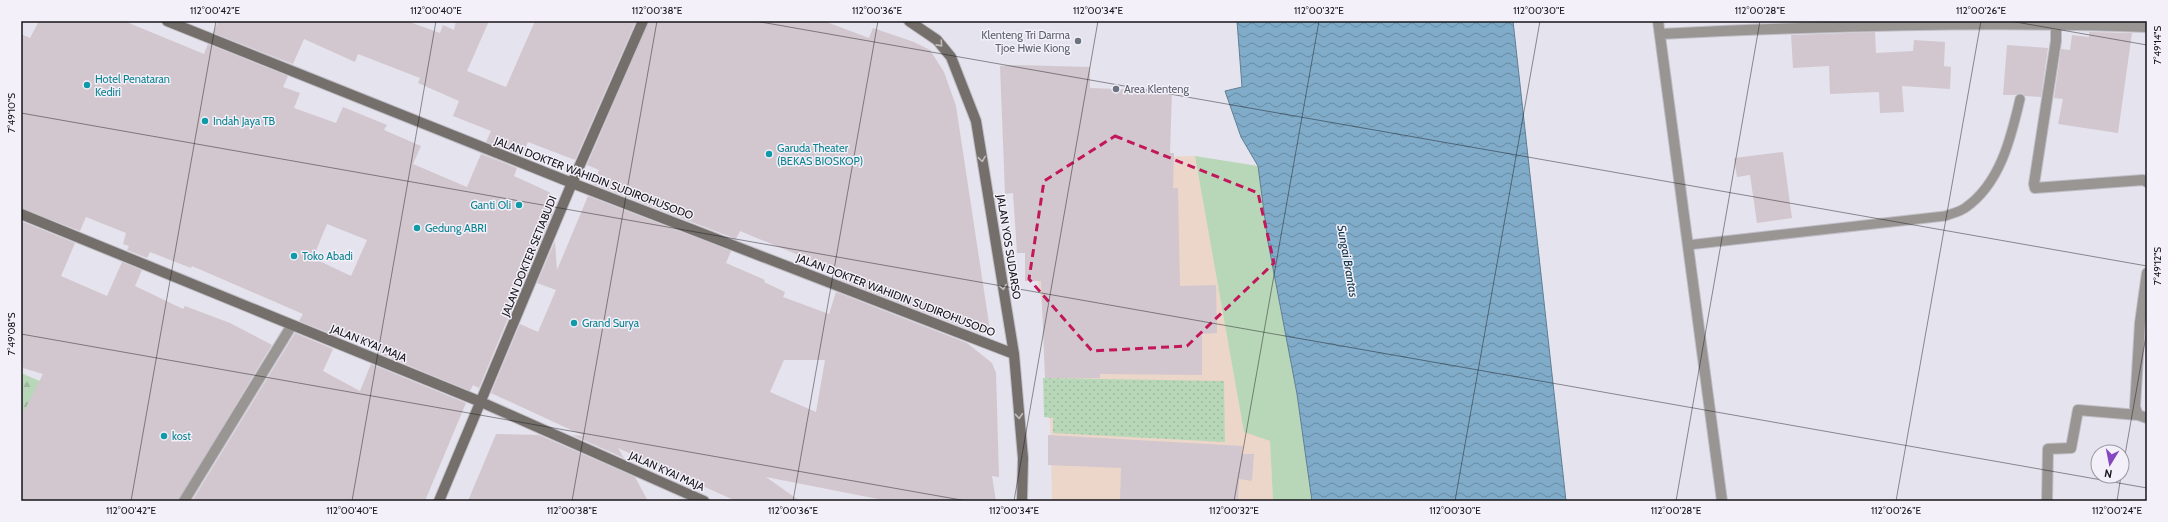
<svg xmlns="http://www.w3.org/2000/svg" width="2168" height="522" font-family="Cabin,sans-serif">
<style>
.commercial{fill:#ecd6c9}
.grass{fill:#b8d7b8}
.forest{fill:url(#forest-firs)}
.park{fill:url(#park-dots)}
.water{fill:url(#water-waves);stroke:#607f95}
.building{fill:#d2c7ce;fill-rule:evenodd}
.lines{fill:none;stroke-linecap:round;stroke-linejoin:round}
.lane-casing{stroke:#c0bec7;stroke-width:11}
.street-casing{stroke:#c0bec7;stroke-width:12}
.secondary-casing{stroke:#c0bec7;stroke-width:12}
.lane{stroke:#999592;stroke-width:9}
.street{stroke:#999592;stroke-width:10}
.secondary{stroke:#746f6a;stroke-width:10}
.oneway{stroke:#c0bcc0}
.marked{fill:none;stroke:#c2185b;stroke-width:3;stroke-dasharray:8 5;stroke-linejoin:round}
.ticks{fill:none;stroke:#161519;stroke-width:1;stroke-opacity:0.45}
.worship-dot{fill:#6b7280;stroke:#f3f0fa;stroke-width:1.5}
.culture-dot{fill:#0f9aa8;stroke:#f3f0fa;stroke-width:1.5}
.labels{text-anchor:middle;dominant-baseline:central;stroke-width:3;stroke-linejoin:round;paint-order:stroke}
.worship-label{font-size:11px;fill:#5b616d;stroke:#f3f0fa;text-anchor:end}
.culture-label{font-size:11px;fill:#0d838f;stroke:#f3f0fa;text-anchor:start}
.street-label{font-size:11px;fill:#161519;stroke:#f3f0fa}
.water-label{font-size:12px;font-style:italic;fill:#0f3449;stroke:#f3f0fa}
.neatline{fill:none;stroke:#161519;stroke-width:1.5}
.ticks-label{font-size:10px;text-anchor:middle;fill:#161519}
</style>
<defs>
<pattern id="forest-firs" width="22" height="20" patternUnits="userSpaceOnUse"><rect width="22" height="20" fill="#b8d7b8"/><path d="M5 1l3.5 6h-7zM16 11l3.5 6h-7z" fill="#9db89e"/></pattern>
<pattern id="park-dots" width="8" height="8" patternUnits="userSpaceOnUse"><rect width="8" height="8" fill="#b8d7b8"/><path d="M2 2h.1M6 6h.1" fill="none" stroke="#9db89e" stroke-width="1.8" stroke-linecap="round"/></pattern>
<pattern id="water-waves" width="16" height="10" patternUnits="userSpaceOnUse"><rect width="16" height="10" fill="#80acca"/><path d="M0 5q4-4 8 0t8 0" fill="none" stroke="#688ba3"/></pattern>
</defs>
<rect width="100%" height="100%" fill="#e5e3ed"/>
<path class="commercial" d="M1195 156 1244 431 1270 441 1273 501H1052L1051 441 1042 305 1017 161Z"/>
<path class="grass" d="M1195 156 1258 166 1268 242 1297 394 1312 501H1273L1270 441 1244 432Z"/>
<path class="forest" d="M21 373 42 382 21 419Z"/>
<path class="park" d="M1043 378 1224 381 1225 442 1053 433V418L1044 417Z"/>
<path class="water" d="M1237 21H1513L1566 501H1312L1297 394 1268 242 1258 166 1241 137 1225 91 1242 87Z"/>
<path class="building" d="M39 21H124L204 54 208 44 288 76 283 87 300 93 294 108 336 123 343 107 387 125 384 130 421 146 413 164 467 187 481 154 517 168 514 176 549 192 552 196 553 212 525 279 520 277 502 316 508 318 479 388 473 385 470 391 376 352 378 348 342 331 339 337 299 321 303 314 192 266 191 268 150 252 147 258 127 250 129 246 123 244 126 233 86 217 80 231 21 208V34L30 38ZM327 224 367 240 351 276 313 258Z
M218 21H407L440 33 443 25 454 30 456 21H489L467 71 506 87 535 21H636L575 160 528 142 522 156 486 142 491 131 453 116 459 101 418 83 420 78 358 54 355 62 304 39 293 64 213 33Z
M649 21H824L869 38 873 28 914 42 930 50 944 72 956 106 990 330 981 334 840 280 842 275 824 268 825 266 740 231 736 239 593 184 599 170 587 165Z
M1875 32 1876 53 1913 51 1914 40 1945 42 1944 66 1951 67 1950 89 1902 86 1904 112 1880 113 1879 92 1830 94 1829 66 1793 68 1791 35Z
M2089 32 2132 33 2118 133 2058 124 2063 99 2054 98 2061 49 2070 50 2072 35 2089 37Z
M2007 45 2048 48 2041 97 2025 96 2021 93 2015 95H2003Z
M1017 65 1090 67V88L1172 91 1170 153H1174L1173 188H1178L1180 286 1216 285 1217 333 1202 334V375L1100 374V378H1045L1041 281H1025V253H1017L1013 193 1005 194 1000 66Z
M1783 152 1792 218 1757 223 1750 175 1737 177 1734 158Z
M588 196 731 251 726 263 765 280 764 282 785 292 783 297 829 314 836 292 967 343 992 363 996 373 999 477 992 476 996 501H888L766 477 800 501H736L618 448 624 458 572 435 584 436 491 393 520 324 538 332 556 290 537 283 555 241 557 270ZM784 360H825L816 412 770 392Z
M21 221 75 243 61 276 107 296 122 262 142 270 135 286 183 309 185 306 230 323 272 345 178 501H21V417L43 374 23 368 21 355Z
M295 333 333 349 323 371 360 391 371 364 466 403 425 501H192Z
M496 434 539 435 635 477 648 501H468Z
M1048 435 1243 446 1242 454H1254L1252 481 1239 479 1238 501H1120L1121 468 1048 465Z"/>
<g class="lines">
<g class="lane-casing">
<path id="lane" d="M1688 245 1945 216C1951 214 1959 212 1965 208 2000 184 2011 138 2020 99"/>
</g>
<g class="street-casing">
<path id="street" d="M1658 21 1722 501
M2056 21V41L2034 184 2035 188 2143 180 2147 182
M1660 34C1822 26 1984 21 2147 27
M2147 273 2140 323 2135 407 2138 415 2147 418
M184 501 292 325
M2047 501 2048 449 2071 448 2078 410 2138 415"/>
</g>
<g class="secondary-casing">
<path id="secondary" d="M167 21 572 183 1014 354
M909 21 937 40 951 57 976 121 1014 354 1023 458 1022 501
M21 214 481 402 704 501
M439 501 572 183 643 21"/>
</g>
<use href="#lane" class="lane"/>
<use href="#street" class="street"/>
<use href="#secondary" class="secondary"/>
</g>
<defs><path id="oneway-chevron" d="M-2-3.5L2.5 0L-2 3.5" fill="none" stroke-width="1.6" stroke-linecap="round" stroke-linejoin="round"/></defs>
<g class="oneway">
<use href="#oneway-chevron" transform="translate(940 44) rotate(48)"/>
<use href="#oneway-chevron" transform="translate(982 159) rotate(81)"/>
<use href="#oneway-chevron" transform="translate(1003 287) rotate(81)"/>
<use href="#oneway-chevron" transform="translate(1019 416) rotate(86)"/>
</g>
<path class="marked" d="M1115 136 1258 193 1274 263 1187 346 1092 351 1029 279 1044 181Z"/>
<path class="ticks" d="M755 21 2147 266M2010 21 2147 45M21 113 2147 488M21 334 967 501M2122 472 2147 330M131 501 216 21M352 501 436 21M572 501 657 21M793 501 878 21M1014 501 1098 21M1234 501 1319 21M1455 501 1540 21M1676 501 1760 21M1896 501 1981 21M2117 501 2121 476"/>
<g class="worship-dot">
<circle cx="1078" cy="41" r="4"/>
<circle cx="1116" cy="89" r="4"/>
</g>
<g class="culture-dot">
<circle cx="87" cy="85" r="4"/>
<circle cx="205" cy="121" r="4"/>
<circle cx="769" cy="154" r="4"/>
<circle cx="519" cy="205" r="4"/>
<circle cx="417" cy="228" r="4"/>
<circle cx="294" cy="256" r="4"/>
<circle cx="574" cy="323" r="4"/>
<circle cx="164" cy="436" r="4"/>
</g>
<g class="labels">
<g class="worship-label">
<text x="1070" y="35">Klenteng Tri Darma<tspan x="1070" dy="13">Tjoe Hwie Kiong</tspan></text>
<text x="1124" y="89" text-anchor="start">Area Klenteng</text>
</g>
<g class="culture-label">
<text x="95" y="79">Hotel Penataran<tspan x="95" dy="13">Kediri</tspan></text>
<text x="213" y="121">Indah Jaya TB</text>
<text x="777" y="148">Garuda Theater<tspan x="777" dy="13">(BEKAS BIOSKOP)</tspan></text>
<text x="511" y="205" text-anchor="end">Ganti Oli</text>
<text x="425" y="228">Gedung ABRI</text>
<text x="302" y="256">Toko Abadi</text>
<text x="582" y="323">Grand Surya</text>
<text x="172" y="436">kost</text>
</g>
<g class="street-label">
<text transform="translate(594 178) rotate(21)">JALAN DOKTER WAHIDIN SUDIROHUSODO</text>
<text transform="translate(1009 247) rotate(81)">JALAN YOS SUDARSO</text>
<text transform="translate(529 256) rotate(-68)">JALAN DOKTER SETIABUDI</text>
<text transform="translate(896 295) rotate(21)">JALAN DOKTER WAHIDIN SUDIROHUSODO</text>
<text transform="translate(369 343) rotate(22)">JALAN KYAI MAJA</text>
<text transform="translate(667 471) rotate(24)">JALAN KYAI MAJA</text>
</g>
<g class="water-label">
<text transform="translate(1348 261) rotate(80)">Sungai Brantas</text>
</g>
</g>
<rect width="2168" height="522" fill="none" stroke="#f3f0fa" stroke-width="44"/>
<g transform="translate(2110 464) rotate(190)"><circle r="19" fill="#f3f0fa" stroke="#9b98a0"/>
<path d="M0-3L7 15L0 10L-7 15Z" fill="#8648be"/>
<text y="-6" font-size="11" font-weight="bold" text-anchor="middle" fill="#161519">N</text>
</g>
<rect x="22" y="22" width="2124" height="478" class="neatline"/>
<g class="ticks-label">
<text x="215" y="14">112°00'42"E</text>
<text x="436" y="14">112°00'40"E</text>
<text x="657" y="14">112°00'38"E</text>
<text x="877" y="14">112°00'36"E</text>
<text x="1098" y="14">112°00'34"E</text>
<text x="1319" y="14">112°00'32"E</text>
<text x="1539" y="14">112°00'30"E</text>
<text x="1760" y="14">112°00'28"E</text>
<text x="1981" y="14">112°00'26"E</text>
<text transform="translate(2157 45) rotate(-90)" y="4">7°49'14"S</text>
<text transform="translate(11 113) rotate(-90)" y="4">7°49'10"S</text>
<text transform="translate(2157 266) rotate(-90)" y="4">7°49'12"S</text>
<text transform="translate(11 334) rotate(-90)" y="4">7°49'08"S</text>
<text x="131" y="514">112°00'42"E</text>
<text x="352" y="514">112°00'40"E</text>
<text x="572" y="514">112°00'38"E</text>
<text x="793" y="514">112°00'36"E</text>
<text x="1014" y="514">112°00'34"E</text>
<text x="1234" y="514">112°00'32"E</text>
<text x="1455" y="514">112°00'30"E</text>
<text x="1676" y="514">112°00'28"E</text>
<text x="1896" y="514">112°00'26"E</text>
<text x="2117" y="514">112°00'24"E</text>
</g>
</svg>
